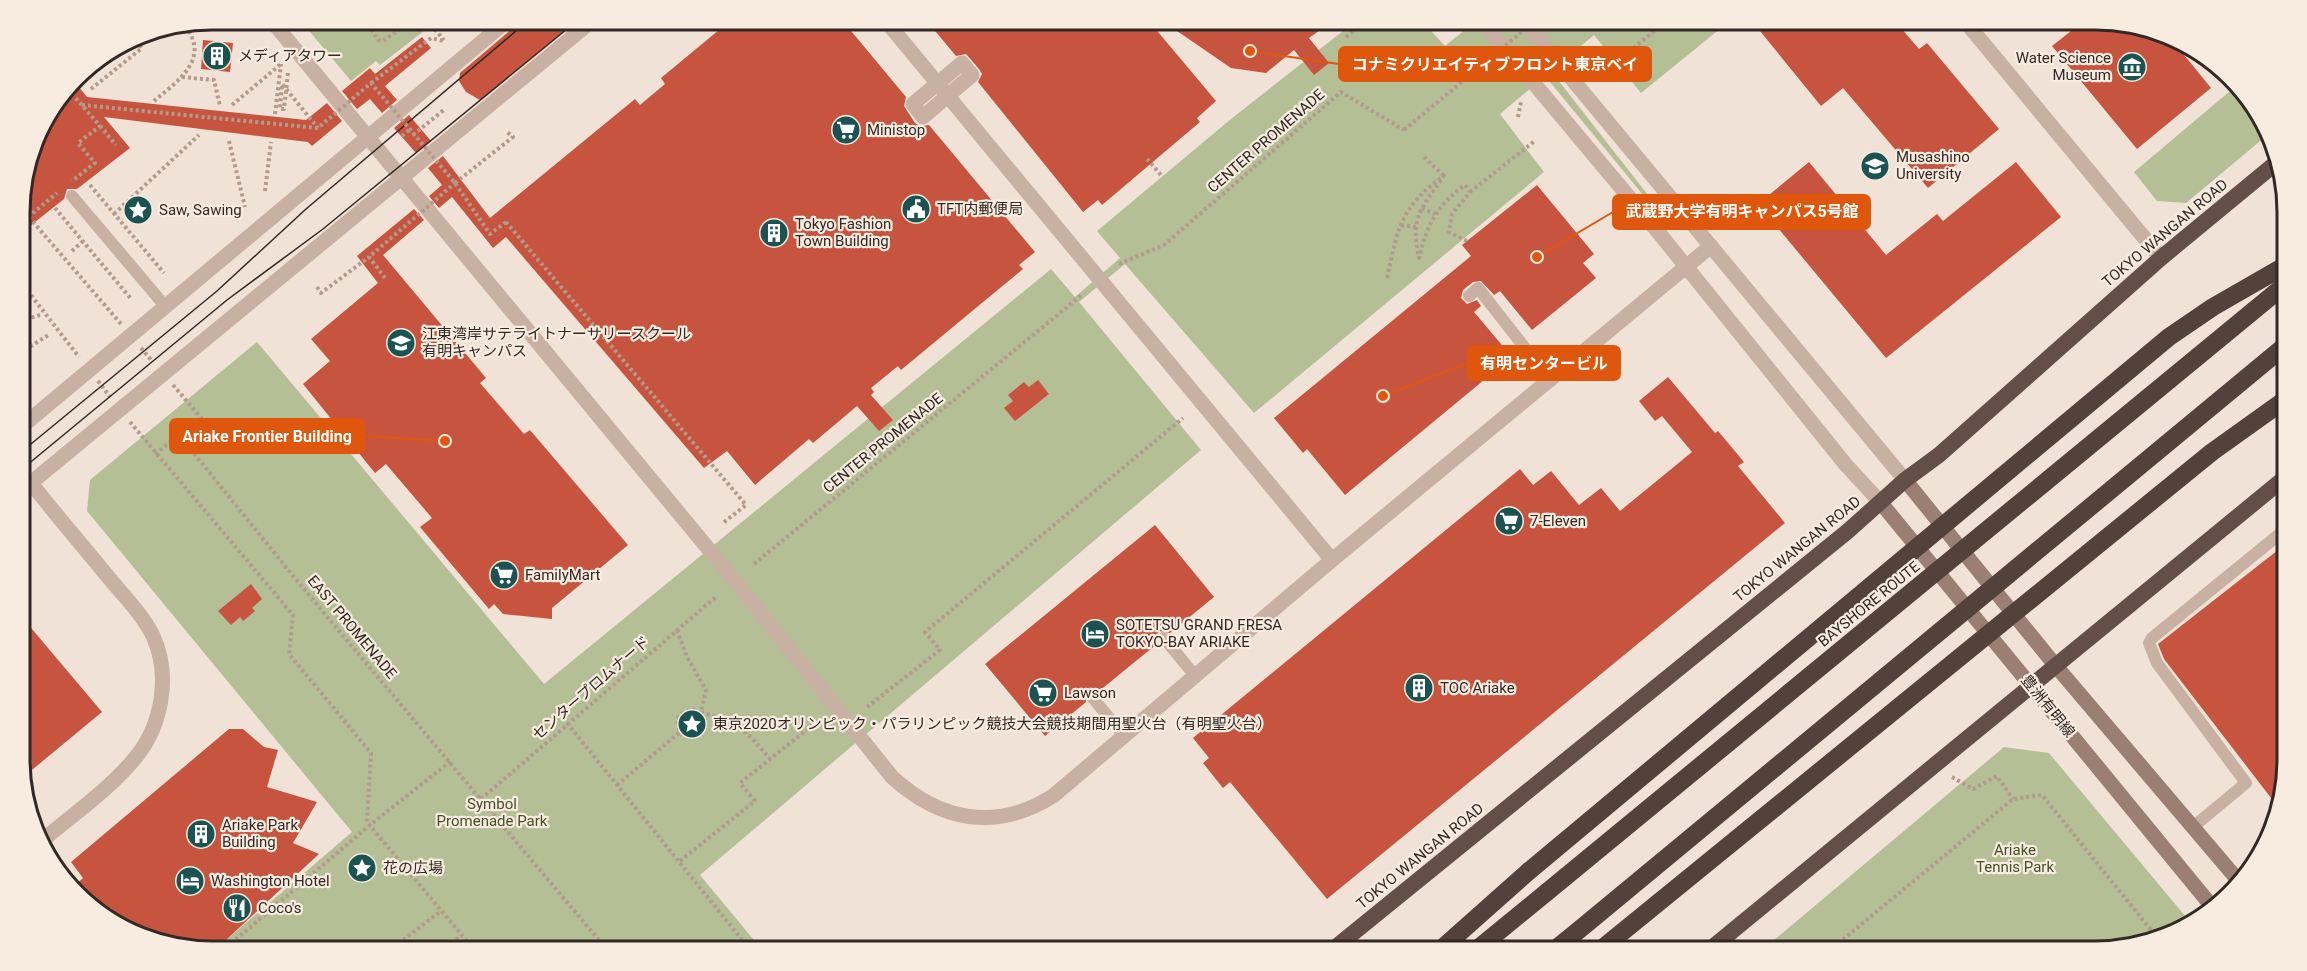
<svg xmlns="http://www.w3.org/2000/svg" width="2307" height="971" font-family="Roboto,'Noto Sans JP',sans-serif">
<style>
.green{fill:#b4bf96}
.building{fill:#c6543e}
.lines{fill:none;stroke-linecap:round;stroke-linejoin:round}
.path{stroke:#b39a8c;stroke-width:4;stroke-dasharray:3 3;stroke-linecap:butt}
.service{stroke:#c8b0a2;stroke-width:12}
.pedestrian{stroke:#c8b0a2;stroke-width:15}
.tertiary{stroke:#c8b0a2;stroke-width:15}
.secondary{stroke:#9b7f74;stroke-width:15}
.trunk{stroke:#644f48;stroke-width:16}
.motorway{stroke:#53413b;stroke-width:18}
.tram{stroke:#322824;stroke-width:1.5}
.path-bridge{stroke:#b39a8c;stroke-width:4;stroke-dasharray:3 3;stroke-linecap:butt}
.motorway-bridge{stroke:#53413b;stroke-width:18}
.labels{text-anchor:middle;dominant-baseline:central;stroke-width:4.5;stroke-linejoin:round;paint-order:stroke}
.poi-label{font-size:15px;fill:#322824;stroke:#f8ece1;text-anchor:start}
.street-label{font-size:15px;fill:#322824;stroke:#f8ece1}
.park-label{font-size:15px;fill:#455028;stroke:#f8ece1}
.rim{fill:none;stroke:#322824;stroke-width:3}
.leader{fill:none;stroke:#df570d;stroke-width:2}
.callout-dot{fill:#df570d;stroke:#f8ece1;stroke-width:2}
.callout{fill:#df570d;stroke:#df570d;stroke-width:2}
.callout-label{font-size:16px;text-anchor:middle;font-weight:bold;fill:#fff}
</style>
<rect width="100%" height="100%" fill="#f0e2d6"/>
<path class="green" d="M300 20H460L453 25 433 24 380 65 376 61 351 81Z
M1351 20H1421L1445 46 1477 20H1731L1641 93 1594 35 1551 71 1662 213H1658L1545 76 1500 114 1544 172 1254 413 1125 264 1079 302 1201 450 700 875 763 951H213L352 832 87 511 90 480 257 342 544 684 1051 269 1075 297 1120 258 1097 231 1231 119 1343 31 1341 27Z
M2236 86 2247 95 2265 137 2186 203 2157 201 2134 172Z
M2004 747 2049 753 2191 923 2157 941 2107 951H1761Z"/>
<path class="building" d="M518 20H578L480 100 466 92 459 81 460 73 514 27Z
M731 20H842L906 97 904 106 915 123 920 126 929 125 1035 252 1019 265 1023 269 1000 288 901 370 898 366 871 388 874 392 871 395 893 420 879 431 857 406 813 443 809 439 755 485 727 451 704 468 506 237 493 248 452 197 439 208 429 196 442 185 428 168 443 156 490 218 635 99 640 105 665 84 661 78Z
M926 20H1148L1216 101 1197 118 1200 122 1102 205 1098 200 1083 212 978 82 982 74 979 69 966 54 956 56Z
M1161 20H1334L1309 38 1329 63 1314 75 1294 50 1266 73 1231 68Z
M1774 20H1894L1919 49 1927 43 1999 129 1928 188 1843 88 1821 106 1760 31Z
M2085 20 2167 34 2211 88 2137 149 2052 46Z
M422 37 431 48 385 86 397 100 382 113 370 99 357 109 342 91 370 68 375 74Z
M203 40 233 43 230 72 201 69Z
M74 81 87 97 306 120 327 103 342 121 312 146 308 142 104 117 130 148 77 189H67L64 199 20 234V199L40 127Z
M409 115 431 141 416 153 394 128Z
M1809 162 1886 255 1937 214 1943 221 2016 162 2061 217 1886 358 1758 204Z
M1537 185 1594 254 1583 263 1596 278 1532 330 1500 291 1494 295 1481 281 1473 282 1463 290 1461 298 1467 304 1477 300 1481 306 1474 312 1512 357V362L1498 373 1496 370 1345 495 1307 449 1303 453 1274 418 1471 256 1462 245Z
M414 209 424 220 383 255 486 378 480 383 524 434 530 430 628 545 552 608V619L503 614 494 604 489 609 420 527 432 518 386 464 375 473 303 384 330 361 311 339 378 283 357 256Z
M1668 377 1715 433 1718 431 1744 462 1738 466 1785 523 1327 899 1230 782 1223 788 1203 763 1209 758 1193 738 1520 469 1533 485 1551 471 1579 505 1601 488 1620 511 1692 452 1662 416 1655 421 1639 401Z
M1038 380 1049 394 1015 421 1004 408 1013 401 1008 395 1024 382 1029 387Z
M1155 525 1214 597 1170 633 1159 631 1156 636 1158 643 1098 692 1091 689 1086 691V702L1045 736 985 664Z
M2287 543 2288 759 2278 807 2164 659 2158 644Z
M251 584 262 599 252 608 255 611 243 621 240 617 231 625 218 611Z
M21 616 102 712 21 779Z
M229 729H243L264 747 278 750 267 787 317 802 293 843 319 854 214 951 139 937 73 887 83 878 71 862Z"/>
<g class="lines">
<path class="path" d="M380 20 372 30 378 40 383 41 413 20
M427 20 444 40
M1346 37 1367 20
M1582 52H1598
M1610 67 1668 20
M288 73 284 109H280L282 84 318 128
M182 77 214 80 220 106
M371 83 431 38 444 41
M68 89 100 126 78 143 95 163 72 181
M91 89 142 48 133 37
M154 101C178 81 212 58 184 25
M232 105 281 64
M275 114 281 64
M1518 117 1521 102
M413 135 445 109
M402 136 409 130
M229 141 245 207
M1424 157 1444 176
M1147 159 1162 176
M455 183 513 137 506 131
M90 185 164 273
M265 191 271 142
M1470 192 1536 140
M55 208 132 300
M1422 208 1435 214
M114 214 199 135
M28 217 57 193
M506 222 746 505 723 523
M20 223 28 216 121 324
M1401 225 1416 227
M72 251 83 241
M1119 264 1164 245 1341 92 1404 130
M1387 278C1398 228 1400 207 1444 176 1421 209 1410 216 1419 258 1426 226 1438 204 1465 185L1470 192 1452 214 1449 232 1467 241
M20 281 79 357
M317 287 321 293 369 257
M20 321 40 315
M141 348 152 361
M20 353 50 334
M98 381 110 397
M173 385 227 448
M130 422 293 615 289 654 371 753 367 822 475 951
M179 435 298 582 608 951
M155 454 201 418
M754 564 1083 294
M677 630 687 657 706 690 701 713C737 719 748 733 770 759
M867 707 940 650 925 632 1183 418
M567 723 751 951
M1952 777 1973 789 1997 776 2013 799
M617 785 680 732C689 738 695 738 703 731 708 710 690 702 677 719L680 732
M481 799 717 596
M680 861 755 801 740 783 818 721
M222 951 370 825 451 761
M389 951 441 911
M442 951 461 936
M1829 951 2013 799 2042 795 2159 940"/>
<path class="service" d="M72 196 165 306
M1469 296 1478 288 1551 381
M1164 638 1196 677
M1092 697 1125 737
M2193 827 2246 783 2157 663 2149 643 2152 638 2287 528"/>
<path class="pedestrian" d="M962 63 972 75 923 117 913 104Z"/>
<path class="tertiary" d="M271 20 735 581 892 777C940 821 996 832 1053 796L1332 560 1711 246
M885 20 1332 560
M1481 20 1659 233 1846 465 1881 503
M1523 20 1905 480
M1964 20 2161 258
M20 428 508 20
M31 483C56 515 83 546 109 578 124 596 143 615 153 636 171 675 162 725 136 757 110 789 75 813 44 839
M21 491 593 20"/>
<path class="secondary" d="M1905 480 2055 665 2237 879
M1881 503 2214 909"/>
<path class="trunk" d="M1331 951 1848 531 1905 480 1939 455 2161 258 2276 163
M1708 951 2287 476"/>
<path class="motorway" d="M1439 951 1529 871
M1475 951 1547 892
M1553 951 1579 930"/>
<path class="tram" d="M20 453 217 291 306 209 529 20
M21 470 227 300 323 229 578 20"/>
<path class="path-bridge" d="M82 105 318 128 371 83 455 183 490 234 506 222
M100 126 116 145
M1404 130 1536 20
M385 278 369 257 455 183"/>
<path class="motorway-bridge" d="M1529 871 2169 337 2213 307 2286 265
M1547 892 2286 284
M1579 930 2286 345
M1599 951 2212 452 2286 399"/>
</g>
<defs>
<g id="building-disc" transform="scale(1.5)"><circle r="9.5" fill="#1b5352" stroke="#f8ece1"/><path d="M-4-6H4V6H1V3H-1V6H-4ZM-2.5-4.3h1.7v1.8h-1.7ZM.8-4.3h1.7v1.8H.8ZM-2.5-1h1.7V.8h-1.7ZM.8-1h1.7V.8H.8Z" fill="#fff"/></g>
<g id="museum-disc" transform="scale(1.5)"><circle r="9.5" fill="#1b5352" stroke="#f8ece1"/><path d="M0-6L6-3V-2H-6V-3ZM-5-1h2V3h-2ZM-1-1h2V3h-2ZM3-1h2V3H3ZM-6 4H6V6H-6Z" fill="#fff"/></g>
<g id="supermarket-disc" transform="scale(1.5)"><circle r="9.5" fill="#1b5352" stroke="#f8ece1"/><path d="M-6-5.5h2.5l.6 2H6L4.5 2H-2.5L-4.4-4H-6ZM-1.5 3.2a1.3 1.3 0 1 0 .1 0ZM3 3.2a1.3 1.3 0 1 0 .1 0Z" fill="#fff"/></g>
<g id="university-disc" transform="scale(1.5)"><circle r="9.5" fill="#1b5352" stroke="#f8ece1"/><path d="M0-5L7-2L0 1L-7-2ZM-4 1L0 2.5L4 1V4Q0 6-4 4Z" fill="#fff"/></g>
<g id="civic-disc" transform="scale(1.5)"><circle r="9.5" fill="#1b5352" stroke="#f8ece1"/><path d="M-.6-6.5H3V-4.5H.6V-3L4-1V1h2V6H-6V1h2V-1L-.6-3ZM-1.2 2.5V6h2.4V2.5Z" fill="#fff"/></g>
<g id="sight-disc" transform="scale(1.5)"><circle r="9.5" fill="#1b5352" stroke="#f8ece1"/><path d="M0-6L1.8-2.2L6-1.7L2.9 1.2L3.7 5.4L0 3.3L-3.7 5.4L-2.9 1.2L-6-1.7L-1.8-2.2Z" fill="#fff"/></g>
<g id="school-disc" transform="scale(1.5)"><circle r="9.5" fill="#1b5352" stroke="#f8ece1"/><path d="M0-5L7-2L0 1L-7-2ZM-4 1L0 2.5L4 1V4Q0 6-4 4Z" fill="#fff"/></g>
<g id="hotel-disc" transform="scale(1.5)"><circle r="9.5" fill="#1b5352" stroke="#f8ece1"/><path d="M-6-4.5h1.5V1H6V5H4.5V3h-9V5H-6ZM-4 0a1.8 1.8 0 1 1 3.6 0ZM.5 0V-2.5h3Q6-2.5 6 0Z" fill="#fff"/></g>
<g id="restaurant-disc" transform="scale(1.5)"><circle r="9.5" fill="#1b5352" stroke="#f8ece1"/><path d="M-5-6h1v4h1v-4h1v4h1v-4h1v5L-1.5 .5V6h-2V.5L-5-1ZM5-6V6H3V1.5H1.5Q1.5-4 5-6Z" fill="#fff"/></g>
</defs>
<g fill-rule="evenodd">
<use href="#building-disc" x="217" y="56"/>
<use href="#museum-disc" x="2132" y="67"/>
<use href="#supermarket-disc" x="846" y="130"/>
<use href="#university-disc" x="1875" y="166"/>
<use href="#civic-disc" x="916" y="209"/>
<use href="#sight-disc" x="138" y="210"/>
<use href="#building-disc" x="774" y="233"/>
<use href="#school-disc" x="401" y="343"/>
<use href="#supermarket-disc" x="1509" y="521"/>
<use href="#supermarket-disc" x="504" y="575"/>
<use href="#hotel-disc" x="1095" y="634"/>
<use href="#building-disc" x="1419" y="688"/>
<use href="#supermarket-disc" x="1043" y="693"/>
<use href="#sight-disc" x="692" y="724"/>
<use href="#building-disc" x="201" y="834"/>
<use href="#sight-disc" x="362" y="868"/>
<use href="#hotel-disc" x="190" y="881"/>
<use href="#restaurant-disc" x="237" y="908"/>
</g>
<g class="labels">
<g class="poi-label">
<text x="238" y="56">メディアタワー</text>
<text x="2111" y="58" text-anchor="end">Water Science<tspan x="2111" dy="17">Museum</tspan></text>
<text x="867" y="130">Ministop</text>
<text x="1896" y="157">Musashino<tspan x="1896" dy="17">University</tspan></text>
<text x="937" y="209">TFT内郵便局</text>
<text x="159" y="210">Saw, Sawing</text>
<text x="795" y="224">Tokyo Fashion<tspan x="795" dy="17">Town Building</tspan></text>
<text x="422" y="334">江東湾岸サテライトナーサリースクール<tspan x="422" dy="17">有明キャンパス</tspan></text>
<text x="1530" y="521">7-Eleven</text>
<text x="525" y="575">FamilyMart</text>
<text x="1116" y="625">SOTETSU GRAND FRESA<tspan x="1116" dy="17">TOKYO-BAY ARIAKE</tspan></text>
<text x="1440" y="688">TOC Ariake</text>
<text x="1064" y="693">Lawson</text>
<text x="713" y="724">東京2020オリンピック・パラリンピック競技大会競技期間用聖火台（有明聖火台）</text>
<text x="222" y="825">Ariake Park<tspan x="222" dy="17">Building</tspan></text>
<text x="383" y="868">花の広場</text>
<text x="211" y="881">Washington Hotel</text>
<text x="258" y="908">Coco's</text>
</g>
<g class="street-label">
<text transform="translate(1266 141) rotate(-41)">CENTER PROMENADE</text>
<text transform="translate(2165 233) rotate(-40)">TOKYO WANGAN ROAD</text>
<text transform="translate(883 443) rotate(-39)">CENTER PROMENADE</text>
<text transform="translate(1797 549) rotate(-39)">TOKYO WANGAN ROAD</text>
<text transform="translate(1869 604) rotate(-39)">BAYSHORE ROUTE</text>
<text transform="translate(352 627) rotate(50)">EAST PROMENADE</text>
<text transform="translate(591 688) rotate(-41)">センタープロムナード</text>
<text transform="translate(2048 706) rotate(51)">豊洲有明線</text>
<text transform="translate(1420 856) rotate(-39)">TOKYO WANGAN ROAD</text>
</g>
<g class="park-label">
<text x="492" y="804">Symbol<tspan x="492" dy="17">Promenade Park</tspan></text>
<text x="2015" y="850">Ariake<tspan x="2015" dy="17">Tennis Park</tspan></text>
</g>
</g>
<path d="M0 0H2307V971H0ZM212 30H2095A182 182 0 0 1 2277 212V759A182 182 0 0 1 2095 941H212A182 182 0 0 1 30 759V212A182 182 0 0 1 212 30Z" fill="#f8ece1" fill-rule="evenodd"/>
<path class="rim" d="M212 30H2095A182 182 0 0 1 2277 212V759A182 182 0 0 1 2095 941H212A182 182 0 0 1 30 759V212A182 182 0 0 1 212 30Z"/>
<path class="leader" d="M1250 51L1339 64M1537 257L1613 212M1383 396L1468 363M445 441L364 436"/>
<g class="callout-dot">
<circle cx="1250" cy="51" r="6"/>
<circle cx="1537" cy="257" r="6"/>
<circle cx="1383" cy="396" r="6"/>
<circle cx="445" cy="441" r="6"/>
</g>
<g class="callout">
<rect x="1339" y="47" width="312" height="34" rx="6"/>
<rect x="1613" y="195" width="257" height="34" rx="6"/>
<rect x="1468" y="346" width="152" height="34" rx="6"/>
<rect x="170" y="419" width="194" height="34" rx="6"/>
</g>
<g class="callout-label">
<text x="1495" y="70">コナミクリエイティブフロント東京ベイ</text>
<text x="1742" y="217">武蔵野大学有明キャンパス5号館</text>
<text x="1544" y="369">有明センタービル</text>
<text x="267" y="442">Ariake Frontier Building</text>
</g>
</svg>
